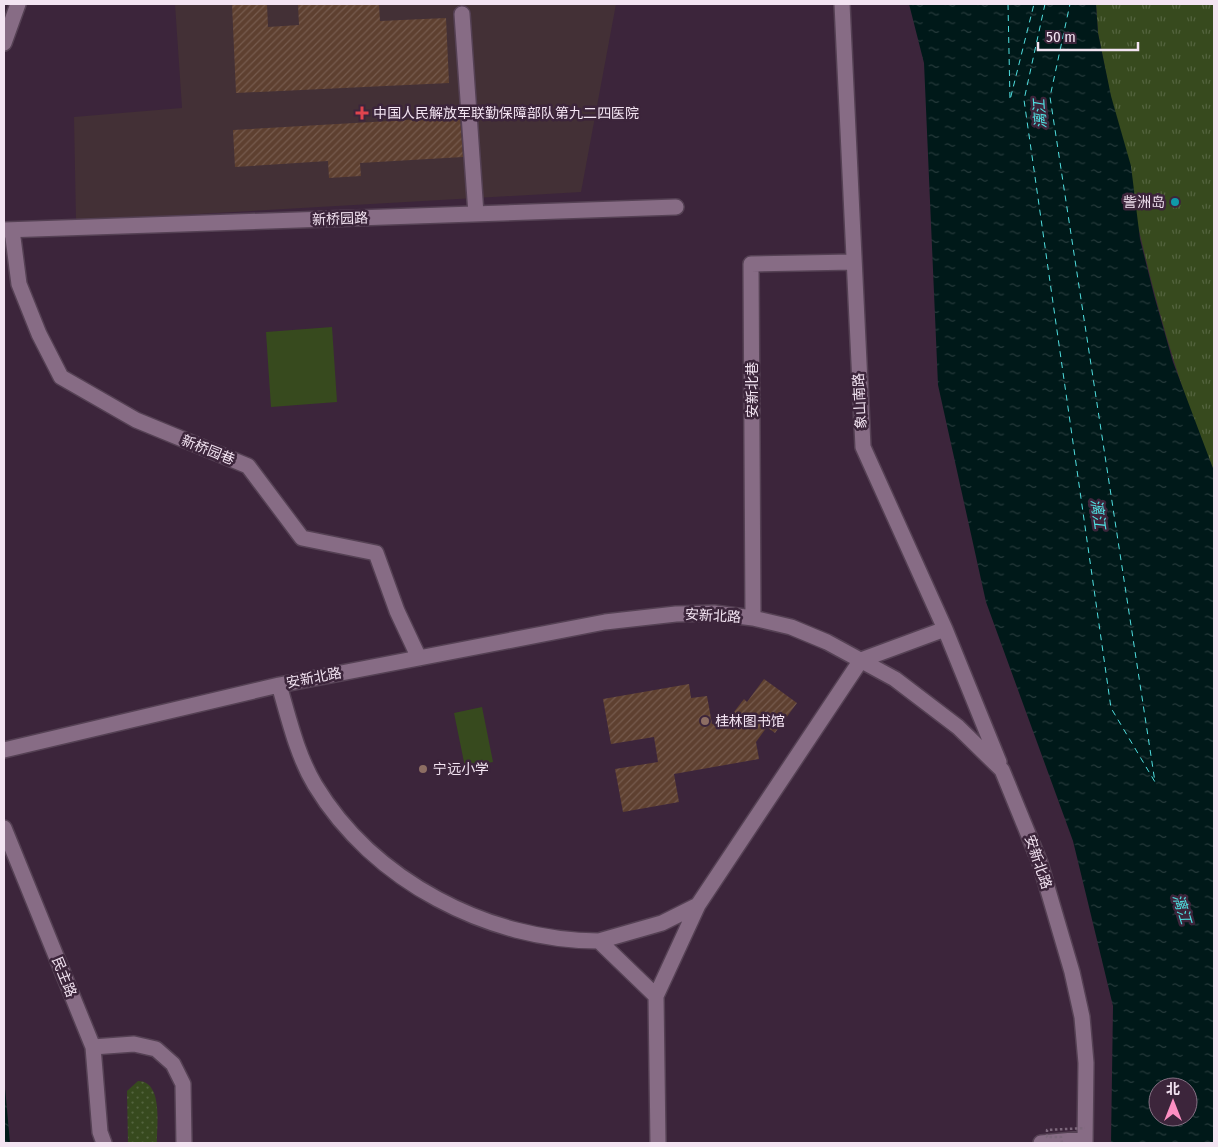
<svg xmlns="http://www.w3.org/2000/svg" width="1218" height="1147" font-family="'Fira Sans Condensed','Noto Sans SC',sans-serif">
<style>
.medical{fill:#433036}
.grass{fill:url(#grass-dots)}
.park{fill:url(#park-tufts)}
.pitch{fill:#374a1e}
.water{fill:url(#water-ripples);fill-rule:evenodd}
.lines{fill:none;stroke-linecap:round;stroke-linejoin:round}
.ferry{stroke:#50e0e1;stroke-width:1;stroke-dasharray:6 5;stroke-linecap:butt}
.building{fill:url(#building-hatch)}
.minor-casing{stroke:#554154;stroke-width:18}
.minor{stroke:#876c85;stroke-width:15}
.path-bridge{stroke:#7d687c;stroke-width:2.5;stroke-dasharray:2.5 2.5;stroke-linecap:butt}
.health-dot{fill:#e0444e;stroke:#3c253b;stroke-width:2}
.culture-dot{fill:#0f9aa8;stroke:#3c253b;stroke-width:2}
.education-dot{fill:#8d6e63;stroke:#3c253b;stroke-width:2}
.labels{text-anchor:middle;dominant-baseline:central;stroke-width:5;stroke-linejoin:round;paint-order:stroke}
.poi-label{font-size:14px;fill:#f3e4f2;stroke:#3c253b;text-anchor:start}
.street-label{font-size:14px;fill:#f3e4f2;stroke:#3c253b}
.water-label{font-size:15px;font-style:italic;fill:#50e0e1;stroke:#3c253b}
</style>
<defs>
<pattern id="grass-dots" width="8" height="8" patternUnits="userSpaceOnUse" patternTransform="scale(1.25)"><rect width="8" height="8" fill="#374a1e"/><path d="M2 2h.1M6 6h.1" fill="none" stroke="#54643f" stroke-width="1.8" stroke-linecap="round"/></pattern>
<pattern id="park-tufts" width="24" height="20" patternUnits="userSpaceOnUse" patternTransform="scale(1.25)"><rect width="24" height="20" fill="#374a1e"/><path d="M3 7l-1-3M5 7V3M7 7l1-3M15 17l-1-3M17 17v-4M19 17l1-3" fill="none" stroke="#54643f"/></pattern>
<pattern id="water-ripples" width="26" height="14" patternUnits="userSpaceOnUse" patternTransform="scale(1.25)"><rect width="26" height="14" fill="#001919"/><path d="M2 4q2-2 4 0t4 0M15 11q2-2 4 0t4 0" fill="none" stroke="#263a3b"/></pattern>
<pattern id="building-hatch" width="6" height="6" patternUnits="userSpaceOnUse" patternTransform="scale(1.25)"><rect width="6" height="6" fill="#5e4030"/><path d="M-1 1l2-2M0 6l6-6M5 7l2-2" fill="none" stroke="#765b4e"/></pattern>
</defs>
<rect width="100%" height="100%" fill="#3c253b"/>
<path class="medical" d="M175 4H616L581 192 76 221 74 117 182 108Z"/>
<path class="grass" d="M138 1081C163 1081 157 1125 157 1143H128L127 1091Z"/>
<path class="park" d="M1096 4H1214V471C1154 330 1128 181 1098 33Z"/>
<path class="pitch" d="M332 327 337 402 271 407 266 332Z
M482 707 493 762 465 767 454 713Z"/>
<path class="water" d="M909 4H1096L1098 33 1111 96 1131 166 1140 239 1154 295 1173 362 1214 471V1143H1111L1113 1006 1073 841 986 602 938 385 924 63ZM1158 1087H1188V1117H1158Z
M4 1076 10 1143H4Z"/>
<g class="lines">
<path class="ferry" d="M1008 4 1010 100 1034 4
M1045 4 1024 100 1111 708 1155 782 1050 97 1070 4"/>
</g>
<path class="building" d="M232 4H267L268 27 299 25 298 4H379L380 21 446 18 449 83 236 93Z
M460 117 463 157 360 163 361 176 329 178 328 161 235 167 233 130Z
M764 679 797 703 775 733 767 727 756 742 759 759 674 774 679 802 623 812 615 769 658 762 654 737 611 744 603 699 689 684 691 698 707 696 712 724 727 721 744 699 747 702Z"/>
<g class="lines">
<g class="minor-casing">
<path id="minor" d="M842 4 863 447 945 629 999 762
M462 14 476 214
M4 43 18 4
M4 230 676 207
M12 230 19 284 39 334 61 377 136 420 248 466 302 538 376 553 397 611 419 658
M753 618 751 264 853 262
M279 685C289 719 297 755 315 785 373 881 489 941 599 941L656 996
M4 750 279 685 605 622 676 614 714 613 753 618 791 627 827 642 895 679 958 727 1002 770 1040 863 1072 972 1082 1017 1086 1063 1085 1143
M4 828 93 1047 100 1132 104 1143
M599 941 662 923 698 905
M93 1047 134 1044 156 1049 173 1064 183 1084 184 1143
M658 1143 656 996 698 905 861 660 945 629
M1041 1143 1085 1139"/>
</g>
<use href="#minor" class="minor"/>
<path class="path-bridge" d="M1062 1143 1061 1137H1047V1130L1085 1128"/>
</g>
<path class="health-dot" d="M359.5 105.5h5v5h5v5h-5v5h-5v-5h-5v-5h5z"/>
<circle class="culture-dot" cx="1175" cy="202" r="5"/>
<g class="education-dot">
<circle cx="705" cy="721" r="5"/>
<circle cx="423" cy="769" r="5"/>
</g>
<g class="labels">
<g class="poi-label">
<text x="373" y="113">中国人民解放军联勤保障部队第九二四医院</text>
<text x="1165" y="202" text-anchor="end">訾洲岛</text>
<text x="715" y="721">桂林图书馆</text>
<text x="433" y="769">宁远小学</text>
</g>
<g class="street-label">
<text transform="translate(340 219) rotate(-2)">新桥园路</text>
<text transform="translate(752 390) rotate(-90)">安新北巷</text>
<text transform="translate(860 401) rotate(-93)">象山南路</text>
<text transform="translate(208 450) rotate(22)">新桥园巷</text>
<text transform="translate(713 616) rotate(3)">安新北路</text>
<text transform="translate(314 678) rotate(-11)">安新北路</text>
<text transform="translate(1038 862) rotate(71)">安新北路</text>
<text transform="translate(64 977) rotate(68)">民主路</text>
</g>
<g class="water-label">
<text transform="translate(1040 114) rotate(-94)">漓江</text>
<text transform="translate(1098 514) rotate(82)">漓江</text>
<text transform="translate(1182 909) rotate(73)">漓江</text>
</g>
</g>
<rect width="1218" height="1147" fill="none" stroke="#f3e4f2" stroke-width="10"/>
<g transform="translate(1173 1102)"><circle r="24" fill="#3c253b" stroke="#857184"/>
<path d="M0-4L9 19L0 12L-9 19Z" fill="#fc8fc2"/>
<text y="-8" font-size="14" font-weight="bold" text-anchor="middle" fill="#f3e4f2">北</text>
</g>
<path d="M1038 42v8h100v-8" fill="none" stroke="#f3e4f2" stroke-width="2.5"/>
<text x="1046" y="42" font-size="15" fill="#f3e4f2" stroke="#3c253b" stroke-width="4" paint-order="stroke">50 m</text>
</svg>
